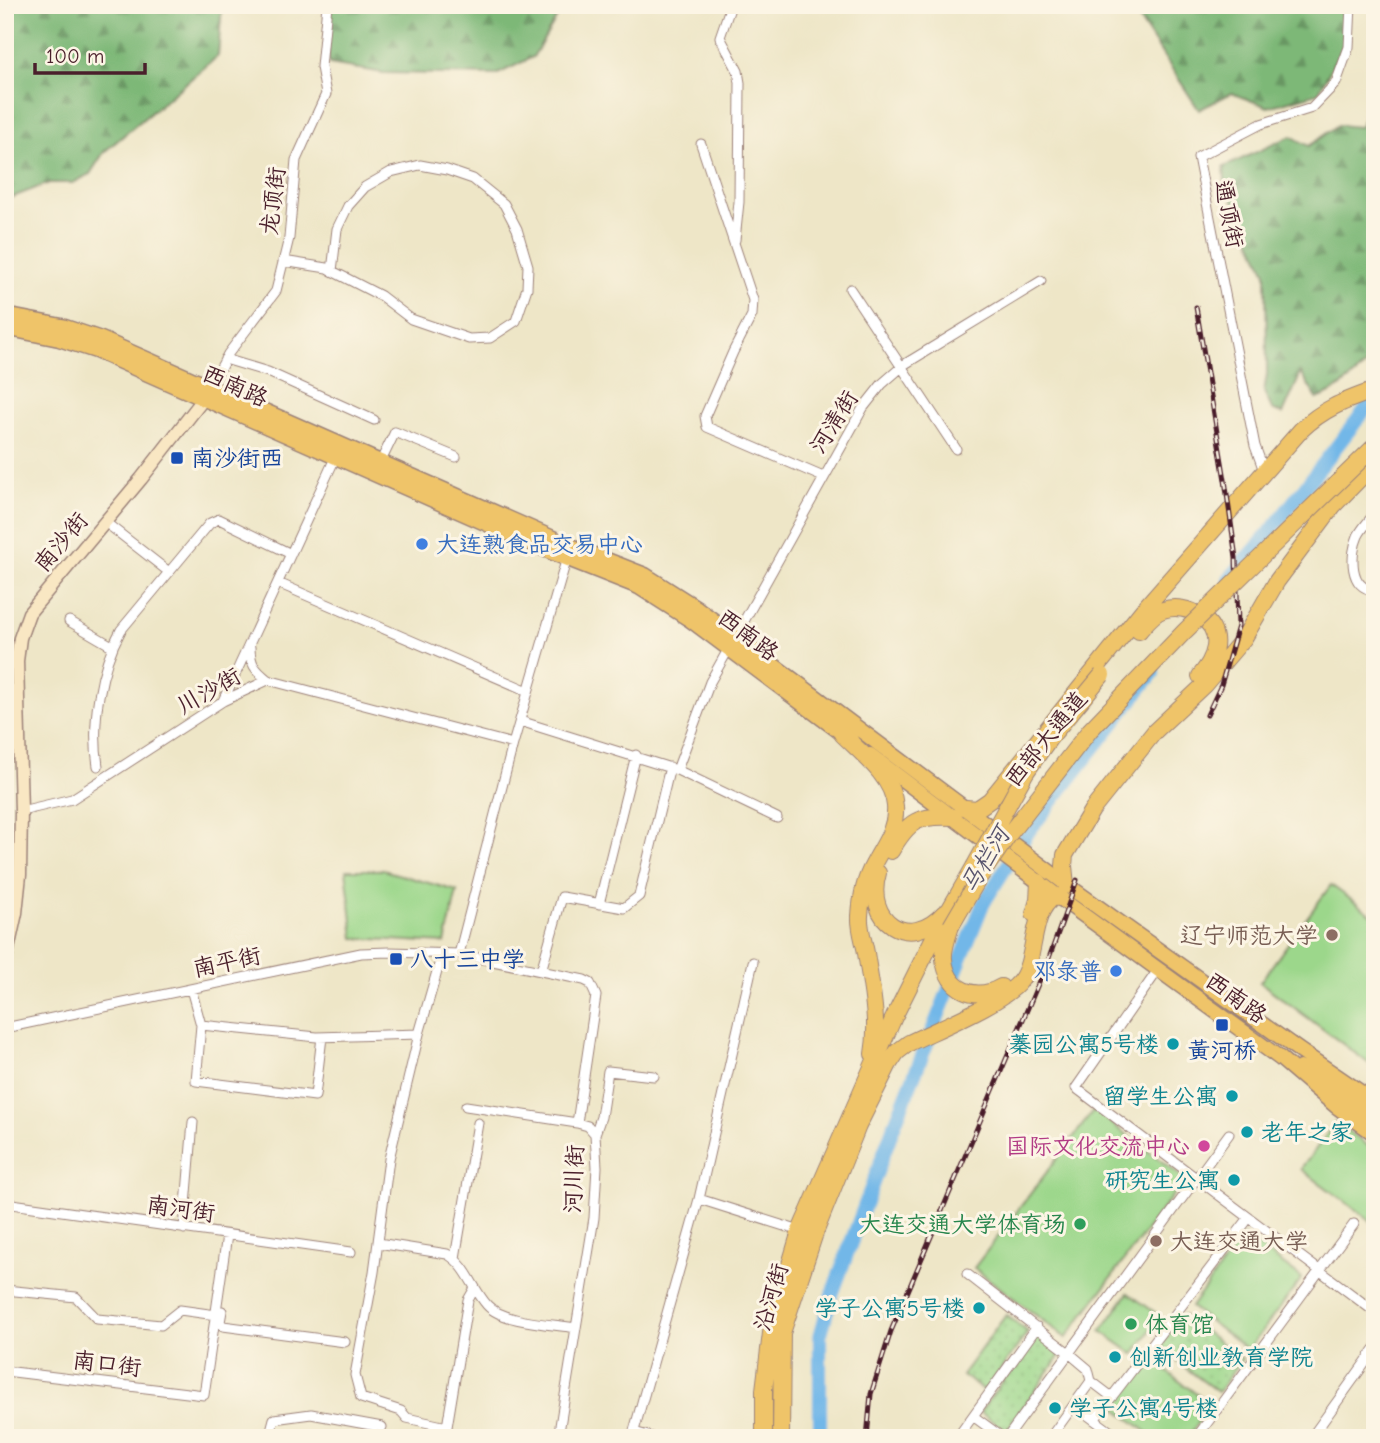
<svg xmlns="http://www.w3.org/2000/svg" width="1380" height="1443" font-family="'Comic Neue','LXGW WenKai TC',sans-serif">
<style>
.grass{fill:#9cd78b;stroke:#737b5b;stroke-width:2}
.forest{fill:url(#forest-firs);stroke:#646c51;stroke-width:2}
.garden{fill:url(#garden-dots);stroke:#737b5b;stroke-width:2}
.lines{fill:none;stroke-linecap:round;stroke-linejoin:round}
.river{stroke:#72b7e8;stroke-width:14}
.street-casing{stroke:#9c8279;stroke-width:11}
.secondary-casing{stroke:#9c8279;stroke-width:15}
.primary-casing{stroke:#9c8279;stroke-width:17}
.highway-casing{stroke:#9c8279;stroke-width:18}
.street{stroke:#fff;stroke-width:9}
.secondary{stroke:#f9e7c3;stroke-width:12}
.primary{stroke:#efc469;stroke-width:14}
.highway{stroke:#efc469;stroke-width:16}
.rail-casing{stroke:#4a1f2b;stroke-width:5}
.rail{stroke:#fcf5e5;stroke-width:2.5;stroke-dasharray:8;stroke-linecap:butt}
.highway-bridge-casing{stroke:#9c8279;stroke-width:18;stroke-linecap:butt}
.highway-bridge{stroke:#efc469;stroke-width:16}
.transit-dot{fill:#1a4fb4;stroke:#fcf5e5;stroke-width:2.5}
.shop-dot{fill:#3f7fe0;stroke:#fcf5e5;stroke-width:2.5}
.education-dot{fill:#8d6e63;stroke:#fcf5e5;stroke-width:2.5}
.culture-dot{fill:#0f9aa8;stroke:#fcf5e5;stroke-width:2.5}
.hotel-dot{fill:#d1479c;stroke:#fcf5e5;stroke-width:2.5}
.leisure-dot{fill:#2e9e5b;stroke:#fcf5e5;stroke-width:2.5}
.labels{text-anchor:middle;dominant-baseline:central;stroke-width:6;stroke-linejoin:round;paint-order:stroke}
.street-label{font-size:23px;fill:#4a1f2b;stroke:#fcf5e5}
.transit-label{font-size:23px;fill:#164399;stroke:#fcf5e5;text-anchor:start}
.shop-label{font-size:23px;fill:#366cbe;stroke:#fcf5e5;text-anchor:start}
.education-label{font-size:23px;fill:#785e54;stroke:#fcf5e5;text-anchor:end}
.culture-label{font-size:23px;fill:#0d838f;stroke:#fcf5e5;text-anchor:end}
.hotel-label{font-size:23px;fill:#b23c85;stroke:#fcf5e5;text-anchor:end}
.leisure-label{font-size:23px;fill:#27864d;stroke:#fcf5e5;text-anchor:end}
.water-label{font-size:24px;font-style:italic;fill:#58546d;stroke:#fcf5e5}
</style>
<defs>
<pattern id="forest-firs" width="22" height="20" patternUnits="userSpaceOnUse" patternTransform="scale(1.75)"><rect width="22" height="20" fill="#7db877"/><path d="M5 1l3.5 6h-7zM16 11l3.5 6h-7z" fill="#689562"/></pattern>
<pattern id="garden-dots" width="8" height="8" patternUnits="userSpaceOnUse" patternTransform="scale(1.75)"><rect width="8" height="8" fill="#9cd78b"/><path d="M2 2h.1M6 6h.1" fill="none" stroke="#88b878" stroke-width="1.8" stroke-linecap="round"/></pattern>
</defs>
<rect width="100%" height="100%" fill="#fcf5e5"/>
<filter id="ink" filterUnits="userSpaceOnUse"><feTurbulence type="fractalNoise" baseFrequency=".0143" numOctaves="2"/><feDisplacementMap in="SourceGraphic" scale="14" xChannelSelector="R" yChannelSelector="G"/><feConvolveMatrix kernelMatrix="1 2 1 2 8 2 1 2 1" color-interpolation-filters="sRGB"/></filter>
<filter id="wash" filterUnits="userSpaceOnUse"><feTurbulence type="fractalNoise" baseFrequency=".00686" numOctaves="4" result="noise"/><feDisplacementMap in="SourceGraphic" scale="28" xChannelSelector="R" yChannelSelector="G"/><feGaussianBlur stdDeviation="1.57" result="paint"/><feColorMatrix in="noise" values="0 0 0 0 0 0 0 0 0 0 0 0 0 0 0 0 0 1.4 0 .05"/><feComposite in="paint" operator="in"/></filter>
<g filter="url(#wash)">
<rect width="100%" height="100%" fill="#eee6c7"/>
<path class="grass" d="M346 870H383L457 891 445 943 354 938Z
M1331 885 1375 917V1068L1260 982Z
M1094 1110 1185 1179 1066 1338 974 1268Z
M1336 1122 1375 1151V1224L1301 1169Z
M1244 1235 1302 1278 1248 1350 1191 1307Z
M1128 1293 1160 1316 1134 1354 1101 1331Z
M1149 1358 1211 1405 1187 1438H1155L1113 1406Z"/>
<path class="forest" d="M5 5H222L218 56 104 152 90 174 73 183H49L5 200Z
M326 5H563L564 6 533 57 496 75 383 73 329 64Z
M1130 5H1344L1345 43 1318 93 1268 107 1231 93 1199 110Z
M1375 96V356C1357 374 1341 390 1317 399L1301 373 1283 414 1272 409 1264 392 1267 374 1266 273 1225 183 1224 167 1291 136 1309 146 1338 125 1360 127Z"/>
<path class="garden" d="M1006 1315 1028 1332 985 1391 962 1375Z
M1183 1315 1242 1359 1218 1392 1159 1348Z
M1036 1335 1061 1354 1006 1431 980 1412Z"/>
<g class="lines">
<path class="river" d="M1229 579 1270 532 1375 397
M820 1438V1337L830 1300 892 1131 983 904 1029 831 1153 673"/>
</g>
</g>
<g filter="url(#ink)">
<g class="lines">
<g class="street-casing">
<path id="street" d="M731 5 720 37 738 71 740 83 739 202 735 240
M701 144 753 300 752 315 733 352 705 416 707 427 823 477
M283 261 327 268 332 271 381 296 411 319 469 339 490 338 516 321 527 288 528 266 517 229 504 204 473 179 447 170 420 165 391 172 365 187 348 206 337 229 332 271
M850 289 956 449
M225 359 268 372 374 420
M5 363 11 330
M211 386 228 354 276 291 289 238 296 160 326 94 321 67 327 5
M381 461 395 432 456 457
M1264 471 1255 446 1198 157 1261 124 1312 108 1336 83 1349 47 1351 5
M1375 513C1369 521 1362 528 1358 536 1350 554 1349 590 1375 590
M105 522 169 572
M278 583 528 691
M69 621 112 646
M250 647C250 664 255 670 268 680
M223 701 336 456
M520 721 677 770 777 818
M98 766C91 723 100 668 121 630L210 523 219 519 291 554
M677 770 710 682 863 408 882 384 905 364 1041 281
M21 811 72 799 223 701 268 680 513 744
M599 904 636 755
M442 954 419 1034 389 1159 374 1272 355 1375 361 1398 401 1411 407 1418 447 1427 468 1300 475 1288
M459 954 513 744 568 554
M753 962 699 1199 800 1231
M1158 970 1076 1088 1375 1312
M541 971 562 897 624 908 639 896 670 767
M191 989 201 1025 196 1081 315 1096 322 1037
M201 1025 317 1037 419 1034
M5 1028 361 953 389 952 459 954 584 980 590 983 596 996 577 1123
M466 1106 577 1123 588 1126 595 1134 597 1167 594 1218 558 1438
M595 1134 601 1117 608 1071 654 1076
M5 1203 351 1252
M184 1229 193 1122
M378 1243 447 1254C467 1265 472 1288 487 1305 503 1323 552 1324 576 1328
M455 1258 478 1123
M967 1274 1069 1353 1088 1369 1091 1381 1112 1397
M5 1290 76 1297 97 1319 161 1325 180 1310 216 1315
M222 1311 220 1322 223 1326 345 1342
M5 1371 204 1395 227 1235
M1074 1405 1119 1438
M973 1416 1003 1438
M1094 1420 1248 1219
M634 1432 655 1438
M269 1438 274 1419 311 1414 382 1427
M632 1438 699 1199
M957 1438 1037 1327
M1007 1438 1229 1134
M1050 1438 1091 1381
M1196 1438 1354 1224
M1311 1438 1375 1349"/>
</g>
<g class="secondary-casing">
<path id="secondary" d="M5 963 16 913 20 875 21 811 17 661 20 638 29 613 141 479 208 393"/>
</g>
<g class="primary-casing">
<path id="primary" d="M5 315 62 326 101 339 571 546 645 575 697 608 736 637 1074 890 1300 1051 1375 1102
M5 328 59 339 96 351 553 553 639 587 689 619 851 740
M870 755 1060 898 1281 1059 1336 1106 1375 1134
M1300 1068 1321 1078 1375 1118"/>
</g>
<g class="highway-casing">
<path id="highway" d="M1139 631C1146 623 1153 613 1163 610 1187 602 1219 620 1215 647 1213 659 1207 667 1200 676
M842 734C861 753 893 777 895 806 897 829 883 845 873 865 865 879 861 899 860 916 859 928 864 941 866 953 871 986 879 1020 873 1054
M966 808 977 809 990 800 1143 610 1301 430C1324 408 1345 401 1375 390
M891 851C909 820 918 815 954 817
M878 873C864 921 909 952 944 913
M1066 885 1064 866 1065 855 1092 810 1155 731 1204 685 1244 638 1277 581 1333 506 1375 463
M1034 914 1038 900 1039 882
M951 926C948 936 943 948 944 959 947 990 975 1002 1001 987
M856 1130 889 1064 897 1052 909 1043C935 1030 1007 1001 1021 980 1037 958 1030 912 1054 897L1060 898
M782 1333 815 1233 860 1121
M764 1438V1390L772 1325 800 1231 894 1017 936 933 974 867
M781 1438 782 1327"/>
</g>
<use href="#street" class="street"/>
<use href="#secondary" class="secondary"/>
<use href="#primary" class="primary"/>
<use href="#highway" class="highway"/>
<g class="rail-casing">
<path id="rail" d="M1196 307 1225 480 1236 558 1238 626 1221 685 1207 715
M867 1438 871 1394 891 1331 1049 958 1077 880"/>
</g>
<use href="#rail" class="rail"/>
<g class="highway-bridge-casing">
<path id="highway-bridge" d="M974 867 1026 772 1049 739 1102 675
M951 926 979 878 1010 833 1090 730 1184 632 1375 446"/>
</g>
<use href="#highway-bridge" class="highway-bridge"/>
</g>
</g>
<g class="transit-dot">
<rect x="170" y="451" width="14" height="14" rx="3.5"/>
<rect x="389" y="952" width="14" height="14" rx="3.5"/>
<rect x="1215" y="1018" width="14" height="14" rx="3.5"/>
</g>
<g class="shop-dot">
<circle cx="422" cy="544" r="7"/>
<circle cx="1116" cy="971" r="7"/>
</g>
<g class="education-dot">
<circle cx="1332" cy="935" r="7"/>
<circle cx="1156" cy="1241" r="7"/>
</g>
<g class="culture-dot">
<circle cx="1173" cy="1044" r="7"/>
<circle cx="1232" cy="1096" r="7"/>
<circle cx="1247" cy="1132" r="7"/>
<circle cx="1234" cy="1180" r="7"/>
<circle cx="979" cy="1308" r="7"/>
<circle cx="1115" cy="1357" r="7"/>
<circle cx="1055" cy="1408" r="7"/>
</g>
<circle class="hotel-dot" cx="1204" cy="1146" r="7"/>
<g class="leisure-dot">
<circle cx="1080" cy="1224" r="7"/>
<circle cx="1131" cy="1324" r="7"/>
</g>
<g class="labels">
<g class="street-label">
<text transform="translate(273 201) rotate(-83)">龙顶街</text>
<text transform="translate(1229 214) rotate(79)">通顶街</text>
<text transform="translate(235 386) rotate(24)">西南路</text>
<text transform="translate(834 422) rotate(-58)">河清街</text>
<text transform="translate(61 542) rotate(-50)">南沙街</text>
<text transform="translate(748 635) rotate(37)">西南路</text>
<text transform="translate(209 691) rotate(-30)">川沙街</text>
<text transform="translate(1046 739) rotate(-51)">西部大通道</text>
<text transform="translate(227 962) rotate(-12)">南平街</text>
<text transform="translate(1236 998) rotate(36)">西南路</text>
<text transform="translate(574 1179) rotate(-88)">河川街</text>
<text transform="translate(181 1209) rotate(8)">南河街</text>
<text transform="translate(771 1297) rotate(-74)">沿河街</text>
<text transform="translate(107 1364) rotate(7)">南口街</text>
</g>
<g class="transit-label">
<text x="191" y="458">南沙街西</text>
<text x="410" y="959">八十三中学</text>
<text x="1222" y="1050" text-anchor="middle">黄河桥</text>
</g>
<g class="shop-label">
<text x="436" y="544">大连熟食品交易中心</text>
<text x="1102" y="971" text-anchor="end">邓录普</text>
</g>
<g class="education-label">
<text x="1318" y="935">辽宁师范大学</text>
<text x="1170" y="1241" text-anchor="start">大连交通大学</text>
</g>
<g class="culture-label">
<text x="1159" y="1044">蓁园公寓5号楼</text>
<text x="1218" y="1096">留学生公寓</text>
<text x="1261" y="1132" text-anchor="start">老年之家</text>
<text x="1220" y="1180">研究生公寓</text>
<text x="965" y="1308">学子公寓5号楼</text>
<text x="1129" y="1357" text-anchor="start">创新创业教育学院</text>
<text x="1069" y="1408" text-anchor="start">学子公寓4号楼</text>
</g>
<g class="hotel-label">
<text x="1190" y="1146">国际文化交流中心</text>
</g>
<g class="leisure-label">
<text x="1066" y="1224">大连交通大学体育场</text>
<text x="1145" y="1324" text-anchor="start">体育馆</text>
</g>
<g class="water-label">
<text transform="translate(985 860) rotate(-59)">马栏河</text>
</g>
</g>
<rect width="1380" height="1443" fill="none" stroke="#fcf5e5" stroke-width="28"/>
<path d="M35 63v10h110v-10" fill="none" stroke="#4a1f2b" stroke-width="3.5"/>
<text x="46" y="63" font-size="21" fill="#4a1f2b" stroke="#fcf5e5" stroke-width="5" paint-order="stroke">100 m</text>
</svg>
